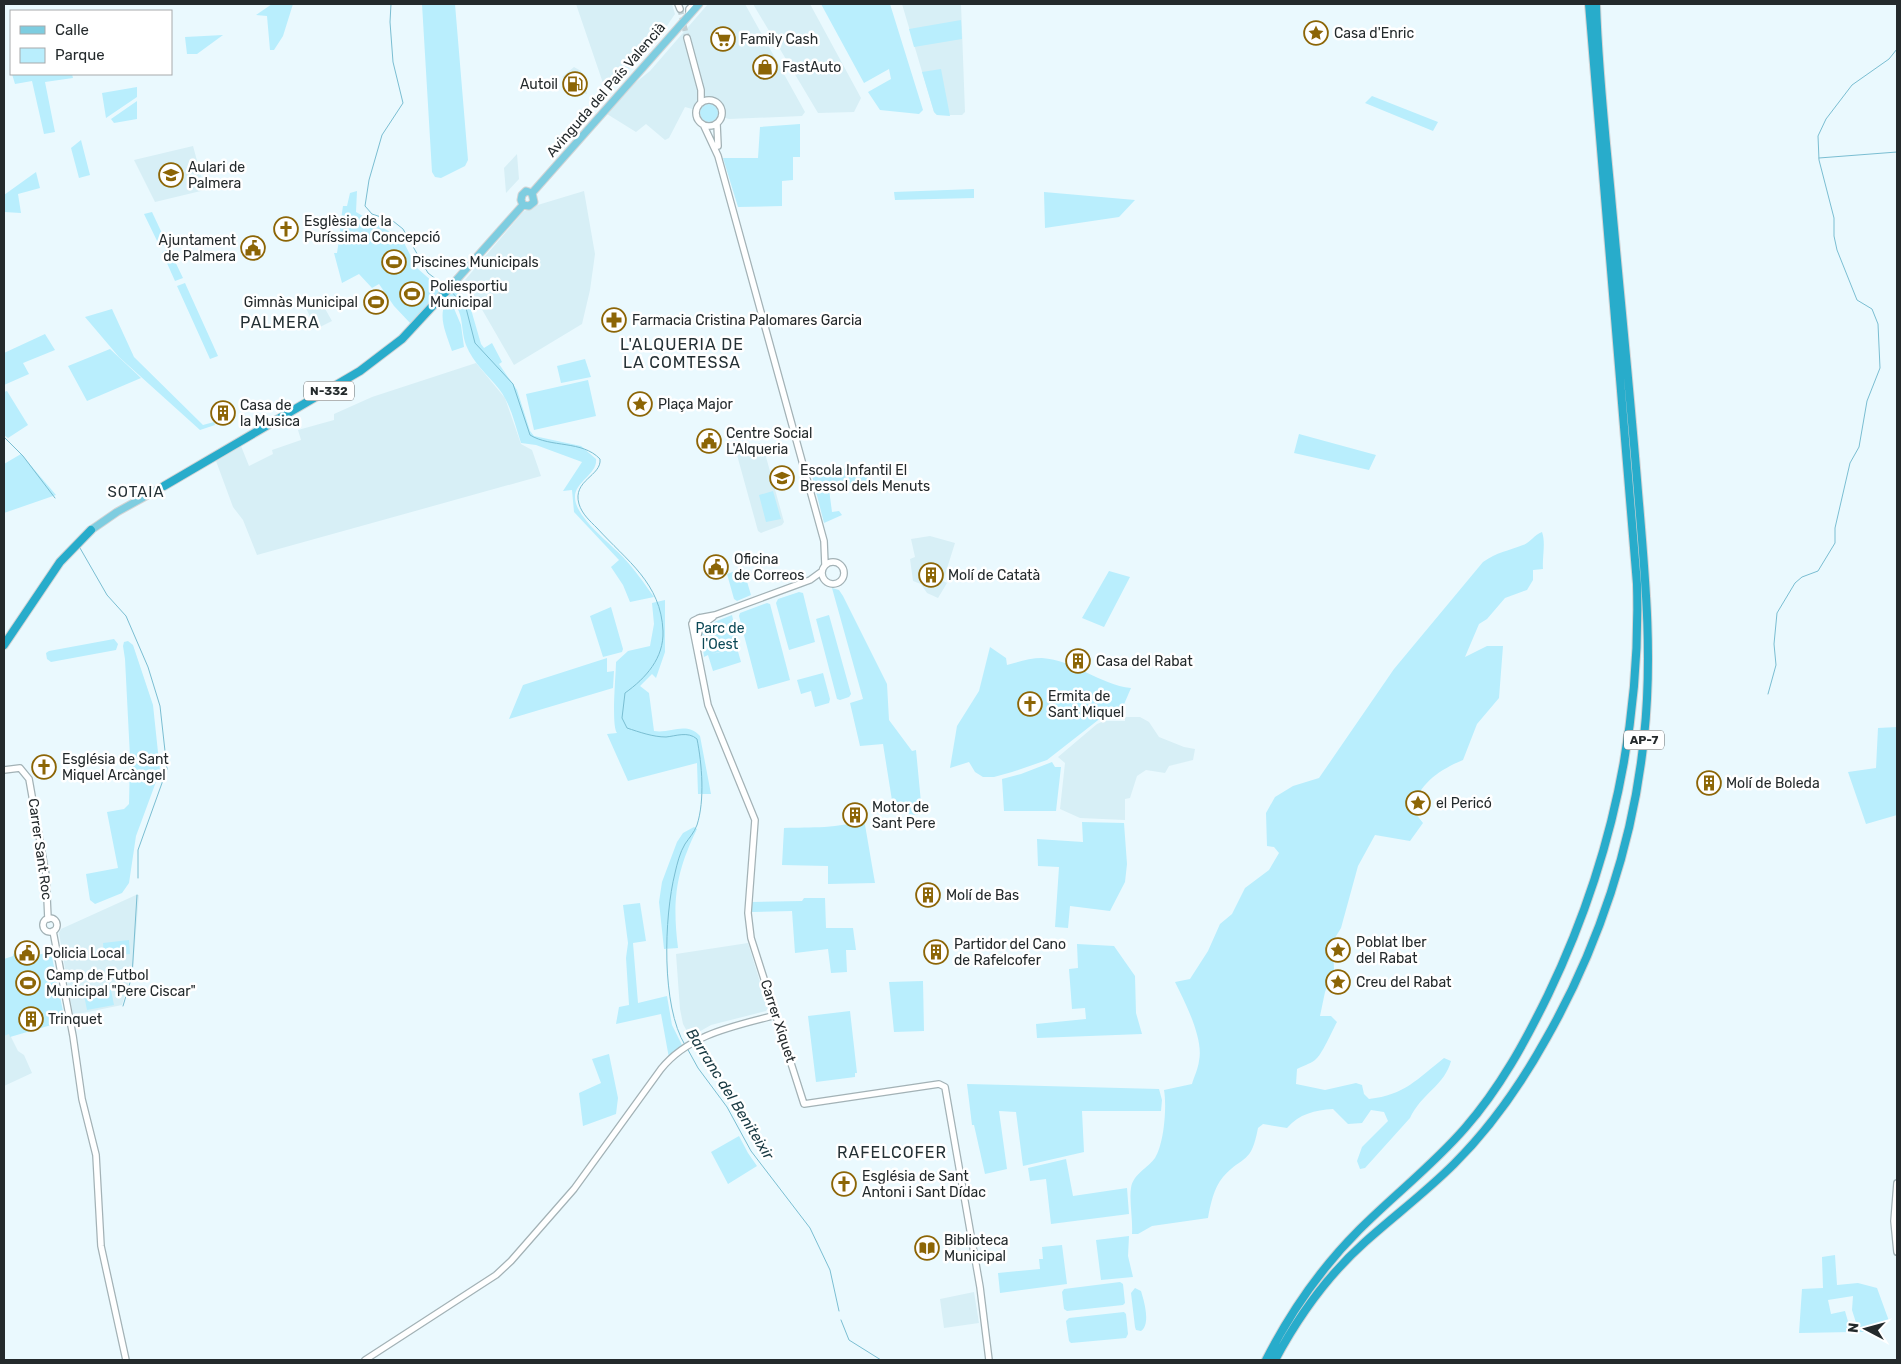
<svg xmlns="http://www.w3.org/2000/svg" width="1901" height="1364" font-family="Rubik,sans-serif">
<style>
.built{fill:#d7eff6}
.green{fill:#b9eefd}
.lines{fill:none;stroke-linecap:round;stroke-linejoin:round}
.stream{stroke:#7abed2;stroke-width:1}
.minor-tunnel{stroke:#c2d0d4;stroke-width:5.5;stroke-dasharray:5.5 3;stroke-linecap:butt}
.minor-casing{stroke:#a3b2b6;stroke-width:8}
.major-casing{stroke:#d3d4d5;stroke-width:9}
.highway-casing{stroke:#d3d4d5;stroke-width:10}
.minor{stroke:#fff;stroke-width:5.5}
.major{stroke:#7ecde0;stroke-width:7}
.highway{stroke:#28accb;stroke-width:8}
.labels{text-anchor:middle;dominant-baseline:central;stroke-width:5;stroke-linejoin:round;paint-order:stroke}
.shield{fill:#fff;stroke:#666a6b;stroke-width:1}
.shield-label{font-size:12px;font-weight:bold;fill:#242a2c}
.poi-label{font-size:14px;fill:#242a2c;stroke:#fff;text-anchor:start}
.street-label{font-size:14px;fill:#242a2c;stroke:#fff}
.park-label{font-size:14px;fill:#0c4957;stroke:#fff}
.neighbourhood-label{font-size:15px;letter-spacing:1px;fill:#243034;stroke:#fff}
.water-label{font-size:15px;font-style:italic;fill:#173841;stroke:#fff}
.quarter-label{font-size:16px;letter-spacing:1px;fill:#243034;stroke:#fff}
</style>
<rect width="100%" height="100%" fill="#eaf9fe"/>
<path class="built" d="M576 4H672L675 14 658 39 610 89 604 86Z
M708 4H745L805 112 802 116 729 119 685 107 669 138 665 140 646 124 636 132 607 114 635 83 650 71Z
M753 4H810L861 98 854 112 818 113Z
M902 4H961L965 112 962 115H937L934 112Z
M574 67 581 71 587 94 566 90 565 79 562 77Z
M193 146 205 190 155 202 134 160Z
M517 154 519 179 506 193 504 168Z
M584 191 595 254 590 290 582 324 514 365 465 280 523 212 531 207Z
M319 298 332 321 316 329 304 304Z
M476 363 505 398 521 444 532 450 541 476 257 555 243 520 233 507 216 461 241 446 249 466 273 454 272 450 301 440 298 430 334 420V414L372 397Z
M759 443 763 446 784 522 782 525 761 533 758 531 737 455 741 448Z
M930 536 955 543 943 581 947 583 938 598 927 593 921 584 913 581 910 559 915 557 911 539Z
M1125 717H1140L1149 722 1159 737 1184 747 1195 749 1193 760 1169 766 1165 773 1146 770 1137 776 1130 798 1125 799V820L1080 818 1060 809 1065 763 1058 757 1097 724 1104 721H1125Z
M136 895H139L133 968 122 1005 73 1015 59 933 61 929Z
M748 943 768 1008 766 1011 711 1025 690 1037 683 1024 680 1009 676 954Z
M9 1033 18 1051 24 1055 32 1073 4 1086V1036Z
M974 1292 979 1323 944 1328 940 1299Z"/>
<path class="green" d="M272 4H293L283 36 274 50H270L267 16 256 15Z
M422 4H455L468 160 465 166 441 178 435 177 432 172Z
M821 4H890L923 110 919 114 880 110 868 92 891 79 889 69 864 83Z
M961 20 962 39 914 47 909 29Z
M223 35 197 54H187L185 37Z
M941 69 950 116 937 115 934 112 922 72Z
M12 74H72L73 78 45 82 55 132 44 134 32 81 15 84Z
M137 87V97L106 118 102 93Z
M1372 96 1438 122 1433 131 1365 103Z
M137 101V119L114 123 111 119Z
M700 113a9 9 0 1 1 18 0a9 9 0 1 1-18 0Z
M800 124V157H793V180L782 181V206L738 207 723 158H758L760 127Z
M81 140 90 175 79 178 71 148Z
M36 172 40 188 18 194 21 213 4 212V195Z
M974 189V198L895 200 894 192Z
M357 191 356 212 402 239 417 268 442 290 411 324 394 306 379 284 372 288 359 274 342 283 334 253H337C340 238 340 222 343 206H347L350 193Z
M1044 192 1135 200 1119 217 1045 228Z
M152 212 167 244 160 247 144 214Z
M169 249 183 278 175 281 162 252Z
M185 283 218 356 210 359 177 286Z
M455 288 470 306 481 344 484 348 492 343 502 362 499 364 517 390 530 431 534 436 581 446 596 459C598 474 574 482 575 498 576 518 610 543 623 557 635 570 644 583 654 597L630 602 623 585 611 567 619 560 574 512 572 490 563 491 582 462 536 445 521 443C515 425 511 404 499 389 488 375 473 363 466 345 460 328 465 312 450 299L461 325 464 347 452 351C443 325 435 311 455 288Z
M112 309 134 357 203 425 214 422 215 425 200 430 119 357 85 317Z
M45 334 55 350 23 363 29 374 4 385V353Z
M110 349 141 378 87 401 68 366Z
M585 359 591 377 561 383 557 366Z
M588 380 596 416 534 430 526 394Z
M7 391 28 425 8 438 4 435V392Z
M1299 434 1376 455 1369 470 1294 453Z
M21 454 56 495 4 513V464Z
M868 466 870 483 829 489 832 512 839 511 842 515 824 523 811 472Z
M773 491 781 519 766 522 759 495Z
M1542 532C1546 543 1542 557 1543 569L1533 570V580L1527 590 1505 598 1487 619 1479 624 1465 657 1487 646H1503L1499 698 1477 724 1463 760C1439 770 1420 783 1412 809L1423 823 1410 841 1375 835 1358 866 1341 928 1333 941 1334 970 1325 992 1320 1016H1331L1337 1022C1332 1031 1322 1055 1315 1060 1310 1064 1302 1066 1297 1069L1296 1084 1325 1090 1356 1083 1362 1085 1364 1094 1369 1099C1405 1095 1417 1079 1444 1058L1451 1061C1445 1085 1421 1094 1410 1118L1365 1168 1360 1169 1357 1161 1362 1147 1388 1121 1384 1112 1371 1110 1362 1123 1348 1124 1333 1109C1315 1110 1299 1114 1287 1128L1263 1124 1258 1128C1251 1165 1244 1154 1223 1177 1214 1187 1210 1206 1208 1218L1152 1226 1138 1234H1132C1133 1220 1129 1200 1131 1188 1133 1174 1148 1168 1155 1158 1164 1144 1167 1107 1164 1090L1192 1084C1194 1077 1198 1069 1199 1061 1204 1039 1185 1002 1175 982L1190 979 1208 951 1220 924 1232 914 1245 888 1269 870 1279 853 1274 847 1267 846 1266 813 1275 797 1293 786 1319 778 1394 669 1483 562C1497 552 1508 551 1523 545 1530 543 1534 535 1542 532Z
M743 568 751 595 737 601 734 599 727 574Z
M1109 571 1130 577 1104 627 1082 618Z
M832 588 839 590 843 596 887 684 889 720 912 751 916 750 922 813 916 815 894 813 883 744 860 746 850 703 863 699Z
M799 592 803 593 815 642 789 650 776 603 778 599Z
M665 600V652L656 678 652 674 640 686 649 693 654 731C670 734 686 721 700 736L711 794H698L697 763 628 781 607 734 617 733C611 725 616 675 616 662L628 651 650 646 654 624 652 603Z
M767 603 770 604 790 680 758 689 739 616 740 613Z
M611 607 623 649 622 652 603 657 590 616Z
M732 615 739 646 712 654 737 648 741 662 713 671 708 655 704 657 701 634 709 624Z
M829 615 851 694 849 697 840 700 837 699 816 619Z
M114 639 118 644 116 650 51 662 47 659 46 653 49 651Z
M128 641 133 645 153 705 160 771 136 836 129 883 122 893 95 904 90 900 86 874 118 868 107 812 124 809 129 804 130 757 125 659 123 646 124 642Z
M990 647 1006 658 1007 665C1018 662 1030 658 1042 658 1074 660 1100 685 1131 688L1119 716 1102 717 1047 760 1012 772 994 777H983L975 772 969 762 950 768 957 726 979 691Z
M607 658V672L614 671 613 688 509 719 523 685Z
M823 673 830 699 829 703 815 707 811 691 801 694 797 680Z
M1897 727V815L1866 824 1848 772 1876 768 1878 728Z
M1052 762 1055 767H1061L1056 811H1004L1002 779 1021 774Z
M864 819 875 883 828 884V866L782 865 784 828C810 827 840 829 864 819Z
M1082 822 1124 823 1127 864 1125 882 1110 911 1070 906 1068 928 1055 927 1059 867 1038 866 1037 839 1083 842Z
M694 827 697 829C676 872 672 900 678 948L664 949 659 902 662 882 677 842 683 833Z
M804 898H825L826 928H853L856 950H846L847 972 831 973 828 949 795 953 792 911 752 912V902L802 901Z
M640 903 646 941 633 943 638 1003 667 996 672 1025 683 1047 669 1058 661 1014 616 1024 619 1007 629 1005 626 958 628 943 623 905Z
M129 940 130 954 104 956 103 943Z
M1077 944 1114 946 1135 976 1136 1013 1142 1034 1037 1038 1036 1024 1086 1019 1085 1008 1072 1009 1069 969 1078 968Z
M20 950 23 958 51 952 65 1021 10 1037 9 1034 4 1036V959L13 956V954Z
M923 981 924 1031 894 1032 889 982Z
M111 990 114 1005 87 1010 84 995Z
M850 1011 857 1073H855V1077L816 1082 808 1016Z
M609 1054 618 1098 616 1114 583 1126 579 1093 601 1083 592 1059Z
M967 1084 1159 1089 1162 1100 1161 1111H1082L1084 1152 1023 1166 1016 1112 999 1111 1007 1169 985 1174 974 1125H972Z
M739 1136 748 1153 757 1166 728 1184 711 1152Z
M1066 1159 1073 1196 1127 1188 1129 1214 1051 1224 1046 1179 1030 1181 1028 1168Z
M1129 1236 1128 1256 1133 1277 1101 1280 1096 1240Z
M1062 1245 1067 1284 1000 1293 998 1273 1040 1269 1039 1259H1043L1042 1247Z
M1835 1255 1837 1285 1858 1283 1877 1288 1889 1321 1864 1332H1859L1852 1310 1853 1296 1828 1300 1831 1314 1845 1311 1851 1332 1799 1333 1802 1289 1823 1288 1822 1257Z
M1120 1282 1123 1284 1125 1303 1123 1305 1067 1311 1064 1309 1062 1292 1064 1289Z
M1135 1288 1141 1291C1144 1301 1151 1324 1141 1331L1136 1330 1135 1327 1131 1293Z
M1124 1312 1126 1314 1128 1334 1126 1338 1071 1343 1069 1341 1066 1321 1069 1318Z"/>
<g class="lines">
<path class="stream" d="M391 4 390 22 393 62 403 103 382 135 369 180 365 206 372 214 393 221 403 229 428 273 445 286
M1819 158 1897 152
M450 290 466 308 475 343 513 384 530 435C551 448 582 440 600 459 602 476 572 480 579 504 582 514 590 521 597 528 627 561 661 583 663 631 664 658 646 678 625 693L622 718 627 728C639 732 653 737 666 737 676 736 688 731 697 739 702 764 705 800 697 825 694 833 689 838 685 844 680 852 677 864 675 873 664 917 661 1006 685 1045
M4 437 23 456 55 498
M80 548 107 595 126 616 148 667 160 706 167 769 138 850V878
M1768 694 1776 665 1774 644 1777 613 1795 583 1802 577 1818 571 1835 543V528L1850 463 1859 447 1867 401 1880 368 1878 324 1872 309 1857 300 1837 250 1834 236V218L1819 160 1818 136 1826 119 1852 85 1889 59 1897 49
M123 1006 132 976 137 895
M687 1048 698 1068 727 1107 751 1151 810 1228 830 1270 839 1311
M841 1320 849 1340 881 1360"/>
<path class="minor-tunnel" d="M680 9 687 38"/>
<g class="minor-casing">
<path id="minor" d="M678 4 680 9
M689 15V9L694 4
M687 38 701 90V103
M696 113a13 13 0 1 1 26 0a13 13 0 1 1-26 0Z
M717 124 718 146
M704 126 718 156 824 541 825 565
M822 573a11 11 0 1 1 22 0a11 11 0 1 1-22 0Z
M699 618 715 615 810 580 821 572
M692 624 708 705 755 820 748 913 751 938 804 1104 939 1084 945 1087 980 1287 989 1360
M702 625 699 618 693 621V626L698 628 713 617
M699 648 698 635 700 627
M4 770 20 768 29 779 46 875 48 919
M43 925a7 7 0 1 1 14 0a7 7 0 1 1-14 0Z
M53 931 73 1036 82 1099 96 1155 101 1246 126 1360
M1897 1183 1894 1221 1897 1252
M365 1360 496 1275 511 1261 574 1189 661 1069C689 1034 735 1026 776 1015"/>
</g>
<g class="major-casing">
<path id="major" d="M532 193 699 4
M523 205 521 200 522 195 526 191 532 193
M523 205 529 206 534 202 532 193
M451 286 523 205
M91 530 117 512 164 486"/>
</g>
<g class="highway-casing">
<path id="highway" d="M164 486 360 371 402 339 451 286
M4 645 60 562 91 530
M1266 1360C1290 1313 1321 1268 1359 1230 1394 1195 1433 1165 1465 1128 1500 1088 1525 1042 1548 995 1610 866 1641 728 1637 584L1589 4
M1275 1360C1298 1317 1328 1275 1365 1242 1394 1216 1426 1192 1454 1164 1491 1127 1521 1084 1546 1039 1598 948 1634 841 1644 737 1653 655 1645 574 1638 492 1630 393 1620 295 1611 196 1605 132 1598 68 1596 4"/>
</g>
<use href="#minor" class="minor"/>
<use href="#major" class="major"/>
<use href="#highway" class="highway"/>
</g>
<defs>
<g id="sight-ring" transform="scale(1.25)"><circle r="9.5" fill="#fff" stroke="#8c6506" stroke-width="1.5"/><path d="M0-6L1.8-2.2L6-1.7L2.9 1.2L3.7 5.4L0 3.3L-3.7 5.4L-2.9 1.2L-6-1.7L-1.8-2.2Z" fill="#8c6506"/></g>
<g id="supermarket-ring" transform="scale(1.25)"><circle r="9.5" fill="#fff" stroke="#8c6506" stroke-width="1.5"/><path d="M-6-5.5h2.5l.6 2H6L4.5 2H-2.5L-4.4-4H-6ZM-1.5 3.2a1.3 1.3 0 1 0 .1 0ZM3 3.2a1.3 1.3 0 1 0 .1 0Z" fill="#8c6506"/></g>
<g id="shop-ring" transform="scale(1.25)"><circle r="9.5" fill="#fff" stroke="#8c6506" stroke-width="1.5"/><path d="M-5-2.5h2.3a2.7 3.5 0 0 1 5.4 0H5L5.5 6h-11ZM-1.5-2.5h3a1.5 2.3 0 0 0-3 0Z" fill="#8c6506"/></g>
<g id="fuel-ring" transform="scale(1.25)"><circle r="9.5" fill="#fff" stroke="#8c6506" stroke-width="1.5"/><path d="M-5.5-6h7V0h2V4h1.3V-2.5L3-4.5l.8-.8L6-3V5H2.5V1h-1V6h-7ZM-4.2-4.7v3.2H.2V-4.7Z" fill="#8c6506"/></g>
<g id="school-ring" transform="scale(1.25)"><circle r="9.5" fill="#fff" stroke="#8c6506" stroke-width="1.5"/><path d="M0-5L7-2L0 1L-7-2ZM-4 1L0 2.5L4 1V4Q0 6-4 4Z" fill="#8c6506"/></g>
<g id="church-ring" transform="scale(1.25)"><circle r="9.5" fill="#fff" stroke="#8c6506" stroke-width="1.5"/><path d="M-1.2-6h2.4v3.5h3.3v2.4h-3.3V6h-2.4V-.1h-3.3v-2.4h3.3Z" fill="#8c6506"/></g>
<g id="civic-ring" transform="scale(1.25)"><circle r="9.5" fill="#fff" stroke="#8c6506" stroke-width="1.5"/><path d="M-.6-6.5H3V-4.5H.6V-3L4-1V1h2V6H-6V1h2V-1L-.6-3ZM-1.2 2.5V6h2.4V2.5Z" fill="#8c6506"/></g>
<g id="stadium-ring" transform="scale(1.25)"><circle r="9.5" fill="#fff" stroke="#8c6506" stroke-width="1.5"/><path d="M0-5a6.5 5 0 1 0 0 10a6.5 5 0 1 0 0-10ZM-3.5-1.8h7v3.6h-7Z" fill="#8c6506"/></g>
<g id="pharmacy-ring" transform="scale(1.25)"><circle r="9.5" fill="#fff" stroke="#8c6506" stroke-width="1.5"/><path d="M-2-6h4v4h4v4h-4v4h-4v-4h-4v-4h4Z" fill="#8c6506"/></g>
<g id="building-ring" transform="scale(1.25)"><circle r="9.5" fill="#fff" stroke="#8c6506" stroke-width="1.5"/><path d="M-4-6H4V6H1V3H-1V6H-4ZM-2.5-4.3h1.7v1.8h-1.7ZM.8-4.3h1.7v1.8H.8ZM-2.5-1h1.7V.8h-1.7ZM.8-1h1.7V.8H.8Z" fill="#8c6506"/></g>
<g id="library-ring" transform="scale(1.25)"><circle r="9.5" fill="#fff" stroke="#8c6506" stroke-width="1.5"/><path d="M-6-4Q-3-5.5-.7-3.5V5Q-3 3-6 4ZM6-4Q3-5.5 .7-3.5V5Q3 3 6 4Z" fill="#8c6506"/></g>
</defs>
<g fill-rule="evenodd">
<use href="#sight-ring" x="1316" y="33"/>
<use href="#supermarket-ring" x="723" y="39"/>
<use href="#shop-ring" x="765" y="67"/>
<use href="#fuel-ring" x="575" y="84"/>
<use href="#school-ring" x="171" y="175"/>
<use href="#church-ring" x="286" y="229"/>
<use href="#civic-ring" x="253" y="248"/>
<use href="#stadium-ring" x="394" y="262"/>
<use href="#stadium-ring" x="412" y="294"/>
<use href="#stadium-ring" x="376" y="302"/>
<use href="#pharmacy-ring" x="614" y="320"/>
<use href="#sight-ring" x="640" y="404"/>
<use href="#building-ring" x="223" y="413"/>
<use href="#civic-ring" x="709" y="441"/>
<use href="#school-ring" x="782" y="478"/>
<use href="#civic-ring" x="716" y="567"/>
<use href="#building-ring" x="931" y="575"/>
<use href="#building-ring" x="1078" y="661"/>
<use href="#church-ring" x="1030" y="704"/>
<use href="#church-ring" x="44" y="767"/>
<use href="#building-ring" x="1709" y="783"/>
<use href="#sight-ring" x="1418" y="803"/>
<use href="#building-ring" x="855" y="815"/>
<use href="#building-ring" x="928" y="895"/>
<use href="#sight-ring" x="1338" y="950"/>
<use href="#building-ring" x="936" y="952"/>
<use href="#civic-ring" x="27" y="953"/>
<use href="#sight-ring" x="1338" y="982"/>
<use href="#stadium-ring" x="28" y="983"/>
<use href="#building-ring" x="31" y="1019"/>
<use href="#church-ring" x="844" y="1184"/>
<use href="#library-ring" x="927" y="1248"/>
</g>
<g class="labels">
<g class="shield">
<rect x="304" y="381.5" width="50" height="19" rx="4"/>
<rect x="1624" y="730.5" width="40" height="19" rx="4"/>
</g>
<g class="shield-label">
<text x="329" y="391">N-332</text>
<text x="1644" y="740">AP-7</text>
</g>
<g class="poi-label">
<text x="1334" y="33">Casa d'Enric</text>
<text x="740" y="39">Family Cash</text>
<text x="782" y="67">FastAuto</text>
<text x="558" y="84" text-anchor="end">Autoil</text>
<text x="188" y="167">Aulari de<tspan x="188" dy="16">Palmera</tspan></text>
<text x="304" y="221">Esglèsia de la<tspan x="304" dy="16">Puríssima Concepció</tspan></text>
<text x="236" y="240" text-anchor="end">Ajuntament<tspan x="236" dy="16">de Palmera</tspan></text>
<text x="412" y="262">Piscines Municipals</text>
<text x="430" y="286">Poliesportiu<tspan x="430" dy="16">Municipal</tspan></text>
<text x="358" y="302" text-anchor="end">Gimnàs Municipal</text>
<text x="632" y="320">Farmacia Cristina Palomares Garcia</text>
<text x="658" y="404">Plaça Major</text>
<text x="240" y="405">Casa de<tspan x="240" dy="16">la Musica</tspan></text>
<text x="726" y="433">Centre Social<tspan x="726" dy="16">L'Alqueria</tspan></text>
<text x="800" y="470">Escola Infantil El<tspan x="800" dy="16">Bressol dels Menuts</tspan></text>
<text x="734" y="559">Oficina<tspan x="734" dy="16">de Correos</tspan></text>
<text x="948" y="575">Molí de Catatà</text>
<text x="1096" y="661">Casa del Rabat</text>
<text x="1048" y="696">Ermita de<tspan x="1048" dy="16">Sant Miquel</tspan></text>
<text x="62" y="759">Església de Sant<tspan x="62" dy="16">Miquel Arcàngel</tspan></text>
<text x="1726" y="783">Molí de Boleda</text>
<text x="1436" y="803">el Pericó</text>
<text x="872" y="807">Motor de<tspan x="872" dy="16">Sant Pere</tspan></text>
<text x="946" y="895">Molí de Bas</text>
<text x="1356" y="942">Poblat Iber<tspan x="1356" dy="16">del Rabat</tspan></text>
<text x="954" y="944">Partidor del Cano<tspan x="954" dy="16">de Rafelcofer</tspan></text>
<text x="44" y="953">Policia Local</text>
<text x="46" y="975">Camp de Futbol<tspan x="46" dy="16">Municipal "Pere Ciscar"</tspan></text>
<text x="1356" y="982">Creu del Rabat</text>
<text x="48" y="1019">Trinquet</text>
<text x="862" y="1176">Església de Sant<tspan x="862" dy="16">Antoni i Sant Dídac</tspan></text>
<text x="944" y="1240">Biblioteca<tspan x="944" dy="16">Municipal</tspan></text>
</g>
<g class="street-label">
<text transform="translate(606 90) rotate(-49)">Avinguda del País Valencià</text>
<text transform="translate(40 849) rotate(82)">Carrer Sant Roc</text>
<text transform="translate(778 1021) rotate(72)">Carrer Xiquet</text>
</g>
<g class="park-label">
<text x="720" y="628">Parc de<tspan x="720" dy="16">l'Oest</tspan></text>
</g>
<g class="neighbourhood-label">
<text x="136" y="492">SOTAIA</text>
</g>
<g class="water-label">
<text transform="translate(730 1094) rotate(58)">Barranc del Beniteixir</text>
</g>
<g class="quarter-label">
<text x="280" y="322">PALMERA</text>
<text x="682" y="344">L'ALQUERIA DE<tspan x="682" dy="18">LA COMTESSA</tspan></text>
<text x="892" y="1152">RAFELCOFER</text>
</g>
</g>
<rect width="1901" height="1364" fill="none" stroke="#242a2c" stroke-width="10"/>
<rect x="10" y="10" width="162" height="65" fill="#ffffff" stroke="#a7aaab"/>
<rect x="20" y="26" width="25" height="8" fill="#7ecde0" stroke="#a7aaab"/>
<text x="55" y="35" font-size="15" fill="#242a2c">Calle</text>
<rect x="20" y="48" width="25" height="15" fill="#b9eefd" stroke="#a7aaab"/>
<text x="55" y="60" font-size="15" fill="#242a2c">Parque</text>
<g transform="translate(1866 1329) rotate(276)" stroke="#ffffff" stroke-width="4" paint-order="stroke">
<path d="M0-4L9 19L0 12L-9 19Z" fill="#242a2c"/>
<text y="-8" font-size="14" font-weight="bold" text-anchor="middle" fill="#242a2c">N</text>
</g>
</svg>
